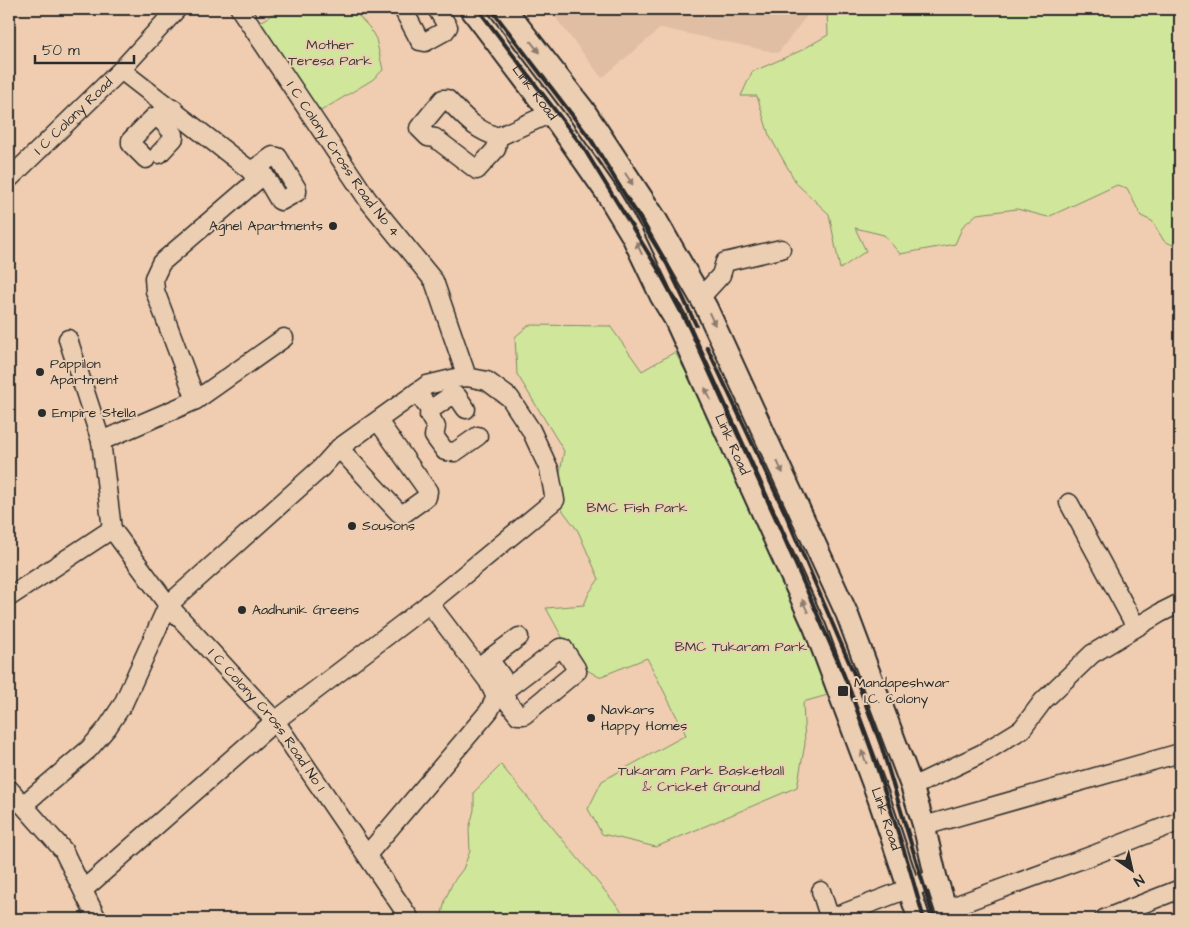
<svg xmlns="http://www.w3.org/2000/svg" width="1189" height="928" font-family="'Architects Daughter',sans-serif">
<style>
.built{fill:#e0bea3}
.green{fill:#d0e69b;stroke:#7e8863}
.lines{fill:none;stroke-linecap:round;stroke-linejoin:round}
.minor-casing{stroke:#2b2b2b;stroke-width:21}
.major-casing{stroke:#2b2b2b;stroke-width:25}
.minor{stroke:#ecceb2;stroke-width:18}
.major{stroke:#ecceb2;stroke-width:21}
.rail{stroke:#2b2b2b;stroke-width:4}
.oneway{fill:#8c7c6e}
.poi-dot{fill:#2b2b2b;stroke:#ecceb2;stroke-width:2}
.labels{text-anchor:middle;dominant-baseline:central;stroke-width:4;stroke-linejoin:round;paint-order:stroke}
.park-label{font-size:14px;fill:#3c3e36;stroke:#ecceb2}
.street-label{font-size:14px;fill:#2b2b2b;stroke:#ecceb2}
.poi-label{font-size:14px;fill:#2b2b2b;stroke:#ecceb2;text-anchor:start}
</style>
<rect width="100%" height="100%" fill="#f0cdb0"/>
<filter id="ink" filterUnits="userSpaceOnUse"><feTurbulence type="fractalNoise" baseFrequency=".02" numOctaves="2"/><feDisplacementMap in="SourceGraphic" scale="10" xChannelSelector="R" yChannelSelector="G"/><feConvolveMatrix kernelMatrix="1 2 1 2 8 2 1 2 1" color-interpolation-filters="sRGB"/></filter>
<g filter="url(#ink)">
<path class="built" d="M549 9H812L778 53 661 28 602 78Z"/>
<path class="green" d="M278 9H352L369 27 376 39 383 70 372 80 319 112 255 24 266 19Z
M827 9H1180V237L1173 245 1164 241 1152 221 1141 216 1127 188 1117 185 1048 217 1017 209 977 214 963 226 955 244 900 254 884 235 855 228 866 251 840 269 829 214 797 184 769 135 757 96H741L752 72 800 51 828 35Z
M529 325 610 326 642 371 675 352 745 482 831 694 803 702 805 744 797 787 656 847 602 834 588 809 602 781 686 735 647 658 599 677 577 664 546 608 584 605 589 593 599 579 578 531 555 500 564 451 517 374 515 337Z
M501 765 628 919H441L445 900 453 882 463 869 470 851 469 829 474 810V792Z"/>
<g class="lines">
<g class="minor-casing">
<g id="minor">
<path id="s1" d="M240 9 368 200 434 281 467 377"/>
<path d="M403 9 420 41 425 42 445 31 448 27 437 9"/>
<path d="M498 137C473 129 465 117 447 99H443L419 128 428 137 435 138 477 170 496 149 498 137 551 113"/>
<path d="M159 154 174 138V134L162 121"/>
<path d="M146 159 131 144V140L154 117 157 116 162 121 174 109"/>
<path d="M251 171 273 156 278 157 297 189V192L281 201 279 200 259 166"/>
<path id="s2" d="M9 179 121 70 177 9"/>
<path d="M700 298 721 275 725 262 781 249"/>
<path id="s3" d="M68 339 101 441 112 529 168 605 275 721 410 919"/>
<path d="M417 392 430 410 429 415 436 427 434 436 445 451 455 452 478 436"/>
<path d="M196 400 284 338"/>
<path d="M430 410 452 395 457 396 466 409"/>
<path d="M101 441 196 400 155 291 154 278 161 263 254 183V177L251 171 121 70"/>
<path d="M339 448 399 513 403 514 406 512 427 497 428 491 378 421"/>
<path d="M1069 503 1136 627"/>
<path d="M9 597 112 529"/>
<path d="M489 659 502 677"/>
<path d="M478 667 519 637"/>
<path d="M496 697 560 648H563L576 668 577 671 524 715H518L501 693"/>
<path d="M912 787 983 753 1022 729 1043 701 1092 654 1160 613 1180 603"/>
<path d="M9 789 63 850 97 919"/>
<path d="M23 805 89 749 107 728 123 704 168 605 321 468 339 448 427 385 456 378 467 377 487 381 510 398 531 430 549 469 555 500 430 603 275 721 83 890"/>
<path d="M924 826 1180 753"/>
<path d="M367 855 489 711 496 697 488 681 429 603"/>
<path d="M821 891 830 919"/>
<path d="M946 909 1096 854 1180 821"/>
<path d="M829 919 936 878"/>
<path d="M1104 919 1180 889"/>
</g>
</g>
<g class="major-casing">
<g id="major">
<path id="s4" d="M471 9 560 126 606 192 632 235 661 296 675 319 815 628 879 799 919 919"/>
<path d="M505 9 583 109 655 218 706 307 847 614 912 787 924 826 936 878 949 919"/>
</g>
</g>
<use href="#minor" class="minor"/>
<use href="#major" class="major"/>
<path class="rail" d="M478 9 583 147 658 269 689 327 776 519 848 685 871 749 908 863 924 919
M491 9 592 141 667 264 696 325
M707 347 786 515 857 681 881 745 934 919"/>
</g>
<defs><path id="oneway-solid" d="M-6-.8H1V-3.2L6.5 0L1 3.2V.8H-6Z" transform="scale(1.25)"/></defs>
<g class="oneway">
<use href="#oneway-solid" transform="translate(535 47) rotate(52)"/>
<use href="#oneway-solid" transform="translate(629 179) rotate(57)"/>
<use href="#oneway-solid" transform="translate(639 248) rotate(-115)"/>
<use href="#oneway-solid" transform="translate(712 319) rotate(65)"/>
<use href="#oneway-solid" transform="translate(708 394) rotate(-115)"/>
<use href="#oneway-solid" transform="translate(780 467) rotate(65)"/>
<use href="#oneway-solid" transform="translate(805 606) rotate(-114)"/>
<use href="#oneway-solid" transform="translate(864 757) rotate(-111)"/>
</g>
</g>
<g class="poi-dot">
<circle cx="333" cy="226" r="5"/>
<circle cx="40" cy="372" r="5"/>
<circle cx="42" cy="413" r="5"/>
<circle cx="352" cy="526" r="5"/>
<circle cx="242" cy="610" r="5"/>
<rect x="837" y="685" width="12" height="12" rx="2.5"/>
<circle cx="591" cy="718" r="5"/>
</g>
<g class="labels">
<g class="park-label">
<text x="330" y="45">Mother<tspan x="330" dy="16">Teresa Park</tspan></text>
<text x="637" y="508">BMC Fish Park</text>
<text x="741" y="647">BMC Tukaram Park</text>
<text x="701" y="771">Tukaram Park Basketball<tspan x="701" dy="16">&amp; Cricket Ground</tspan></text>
</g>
<g class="street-label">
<text stroke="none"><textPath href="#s4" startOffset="105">Link Road</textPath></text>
<text stroke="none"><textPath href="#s2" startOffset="90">I C Colony Road</textPath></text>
<text stroke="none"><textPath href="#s1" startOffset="182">I C Colony Cross Road No 4</textPath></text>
<text stroke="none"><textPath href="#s4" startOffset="510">Link Road</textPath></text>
<text stroke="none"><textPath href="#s3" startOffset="442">I C Colony Cross Road No 1</textPath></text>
<text stroke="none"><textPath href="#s4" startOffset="915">Link Road</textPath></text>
</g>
<g class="poi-label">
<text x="323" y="226" text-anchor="end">Agnel Apartments</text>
<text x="50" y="364">Pappilon<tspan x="50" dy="16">Apartment</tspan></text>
<text x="52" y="413">Empire Stella</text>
<text x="362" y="526">Sousons</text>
<text x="252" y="610">Aadhunik Greens</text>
<text x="854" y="683">Mandapeshwar<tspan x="854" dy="16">- I.C. Colony</tspan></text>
<text x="601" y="710">Navkars<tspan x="601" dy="16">Happy Homes</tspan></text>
</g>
</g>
<rect width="1189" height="928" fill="none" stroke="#ecceb2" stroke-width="30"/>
<rect x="15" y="15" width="1159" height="898" fill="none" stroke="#2b2b2b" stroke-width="2" filter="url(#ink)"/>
<g transform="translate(1132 870) rotate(146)" stroke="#ecceb2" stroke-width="4" paint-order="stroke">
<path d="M0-4L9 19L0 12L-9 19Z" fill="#2b2b2b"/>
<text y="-8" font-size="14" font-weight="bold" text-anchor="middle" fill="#2b2b2b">N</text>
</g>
<path d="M35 55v8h99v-8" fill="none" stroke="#2b2b2b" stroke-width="2.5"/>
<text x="42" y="55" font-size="15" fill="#2b2b2b" stroke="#ecceb2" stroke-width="4" paint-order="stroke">50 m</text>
</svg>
